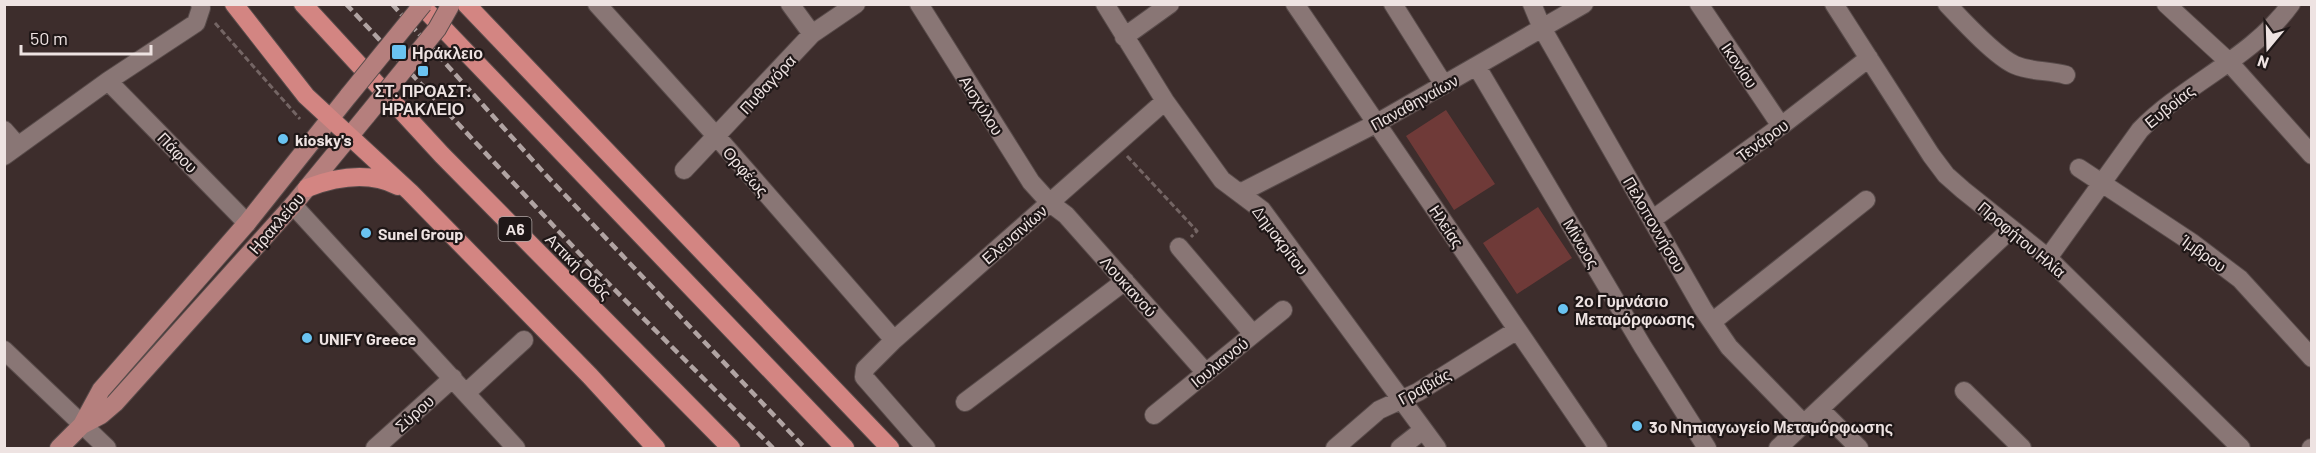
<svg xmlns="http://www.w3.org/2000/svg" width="2316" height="453" font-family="Barlow,sans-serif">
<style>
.pitch{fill:#6f3a38}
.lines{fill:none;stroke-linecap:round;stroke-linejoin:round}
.minor-casing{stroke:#584b4a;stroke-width:20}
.major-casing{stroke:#584b4a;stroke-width:20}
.highway-casing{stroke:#584b4a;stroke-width:20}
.path{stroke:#746564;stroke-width:3;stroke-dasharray:6 3;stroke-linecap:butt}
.minor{stroke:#897675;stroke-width:18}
.major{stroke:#b57f7d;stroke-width:18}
.highway{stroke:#d38582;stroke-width:18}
.rail{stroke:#b1a4a3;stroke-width:4.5;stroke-dasharray:9 4.5;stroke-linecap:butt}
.major-bridge-casing{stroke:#584b4a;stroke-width:20;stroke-linecap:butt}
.major-bridge{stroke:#b57f7d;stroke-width:18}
.poi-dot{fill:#6ac3f1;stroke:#1f1717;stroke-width:2}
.labels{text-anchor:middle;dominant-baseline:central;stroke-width:4.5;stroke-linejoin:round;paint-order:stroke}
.shield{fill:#1f1717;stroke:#b0a6a5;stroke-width:1.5}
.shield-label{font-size:15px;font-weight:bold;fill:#eee3e2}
.poi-label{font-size:16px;font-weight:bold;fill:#eee3e2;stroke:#1f1717;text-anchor:start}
.street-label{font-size:16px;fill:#eee3e2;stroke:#1f1717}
</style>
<rect width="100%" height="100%" fill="#3d2d2c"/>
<path class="pitch" d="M1446 110 1495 184 1454 210 1406 136Z
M1538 207 1572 258 1517 294 1483 243Z"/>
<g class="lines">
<g class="minor-casing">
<path id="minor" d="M597 4 717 137 894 340
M790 4 812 34
M919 4 1031 182 1050 203 1066 215 1206 373
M1105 4 1165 101 1222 180 1262 210 1437 448
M1295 4 1598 448
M1393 4 1444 85
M1532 4 1542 28 1703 309 1729 347 1804 424
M1699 4 1781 126
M1834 4 1931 155 1946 175 1963 190 2048 258 2241 448
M1947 4C1963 21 1995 56 2015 65 2031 72 2049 70 2066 75
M2166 4 2228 61 2312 155
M1124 37 1170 4
M1477 67 1643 347 1707 448
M108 81 247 223
M4 130 18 146
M4 156 108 81 196 23 201 8 200 4
M2079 168 2191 242 2240 279 2312 358
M684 170 812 34 856 4
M1240 193 1377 123 1584 4
M293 205 516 448
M1653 219 1781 126 1869 58
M1179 247 1253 334
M2048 258 2140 130C2186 83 2252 58 2291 4
M1712 322 1866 200
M4 350 107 448
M1964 391 2022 448
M466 393 524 340
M965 402 1125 281
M1820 409 1859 448
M1154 415 1283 310
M375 448 453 378
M926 448 864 377 865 369 894 340 1165 101
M1335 448 1379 410 1418 392 1517 330
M1400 448 1423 430
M1778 448 2011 229
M2311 448H2312"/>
</g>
<g class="major-casing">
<path id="major" d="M82 425 101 390 247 223 349 95
M59 448 82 425 101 415 115 403 293 205 367 115"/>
</g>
<g class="highway-casing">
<path id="highway" d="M234 4 306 96 410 192 590 376 656 448
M303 4 442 155 731 448
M420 4 845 448
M466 4 890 448
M307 188C336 177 369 171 398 186"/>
</g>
<path class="path" d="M215 23 300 119
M1127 156 1197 231 1191 237"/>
<use href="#minor" class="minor"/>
<use href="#major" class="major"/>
<use href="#highway" class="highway"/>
<path class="rail" d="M346 4 594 269 773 448
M392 4 546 175 805 448"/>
<g class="major-bridge-casing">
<path id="major-bridge" d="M349 95 423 4
M367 115 437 29 450 6"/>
</g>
<use href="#major-bridge" class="major-bridge"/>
</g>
<g class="poi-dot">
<rect x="391" y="44" width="16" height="16" rx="3"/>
<rect x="417" y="65" width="12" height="12" rx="3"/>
<circle cx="283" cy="139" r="6"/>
<circle cx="366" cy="233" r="6"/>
<circle cx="1563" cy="309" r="6"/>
<circle cx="307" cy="338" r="6"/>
<circle cx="1637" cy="426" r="6"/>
</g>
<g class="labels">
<rect class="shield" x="498.5" y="217" width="33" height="24" rx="4.5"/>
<g class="shield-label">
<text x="515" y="229">Α6</text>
</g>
<g class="poi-label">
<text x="412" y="52">Ηράκλειο</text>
<text x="423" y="90" text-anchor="middle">ΣΤ. ΠΡΟΑΣΤ.<tspan x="423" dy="18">ΗΡΑΚΛΕΙΟ</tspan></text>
<text x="295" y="139">kiosky's</text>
<text x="378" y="233">Sunel Group</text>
<text x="1575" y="300">2ο Γυμνάσιο<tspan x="1575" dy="18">Μεταμόρφωσης</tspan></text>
<text x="319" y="338">UNIFY Greece</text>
<text x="1649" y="426">3ο Νηπιαγωγείο Μεταμόρφωσης</text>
</g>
<g class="street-label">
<text transform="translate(1740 65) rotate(56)">Ικονίου</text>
<text transform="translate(767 84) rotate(-47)">Πυθαγόρα</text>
<text transform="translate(1414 102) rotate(-29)">Παναθηναίων</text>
<text transform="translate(982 105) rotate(58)">Αισχύλου</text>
<text transform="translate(2169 106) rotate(-39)">Ευβοίας</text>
<text transform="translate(1762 140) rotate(-36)">Τενάρου</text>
<text transform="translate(178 152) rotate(46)">Πάφου</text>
<text transform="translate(746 171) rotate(49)">Ορφέως</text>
<text transform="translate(276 223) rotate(-49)">Ηρακλείου</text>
<text transform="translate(1655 224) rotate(60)">Πελοποννήσου</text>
<text transform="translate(1447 226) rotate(56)">Ηλείας</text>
<text transform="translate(1014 234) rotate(-41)">Ελευσινίων</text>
<text transform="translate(2022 239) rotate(40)">Προφήτου Ηλία</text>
<text transform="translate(1281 240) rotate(53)">Δημοκρίτου</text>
<text transform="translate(1582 243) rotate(59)">Μίνωος</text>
<text transform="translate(2204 253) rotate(36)">Ίμβρου</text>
<text transform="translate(579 266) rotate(45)">Αττική Οδός</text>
<text transform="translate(1129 286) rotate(48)">Λουκιανού</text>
<text transform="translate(1219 362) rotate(-39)">Ιουλιανού</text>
<text transform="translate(1424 386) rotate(-29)">Γραβιάς</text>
<text transform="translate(414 413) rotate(-42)">Σύρου</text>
</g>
</g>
<rect width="2316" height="453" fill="none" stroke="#eee3e2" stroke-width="12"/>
<g transform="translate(2268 48) rotate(199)" stroke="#1f1717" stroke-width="4.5" paint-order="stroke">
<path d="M0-4.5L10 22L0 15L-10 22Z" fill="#eee3e2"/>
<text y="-9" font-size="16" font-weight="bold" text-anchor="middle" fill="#eee3e2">N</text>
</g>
<path d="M21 45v9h130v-9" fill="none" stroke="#eee3e2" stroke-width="3"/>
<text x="30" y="45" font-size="18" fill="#eee3e2" stroke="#1f1717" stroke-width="4.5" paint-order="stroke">50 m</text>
</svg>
